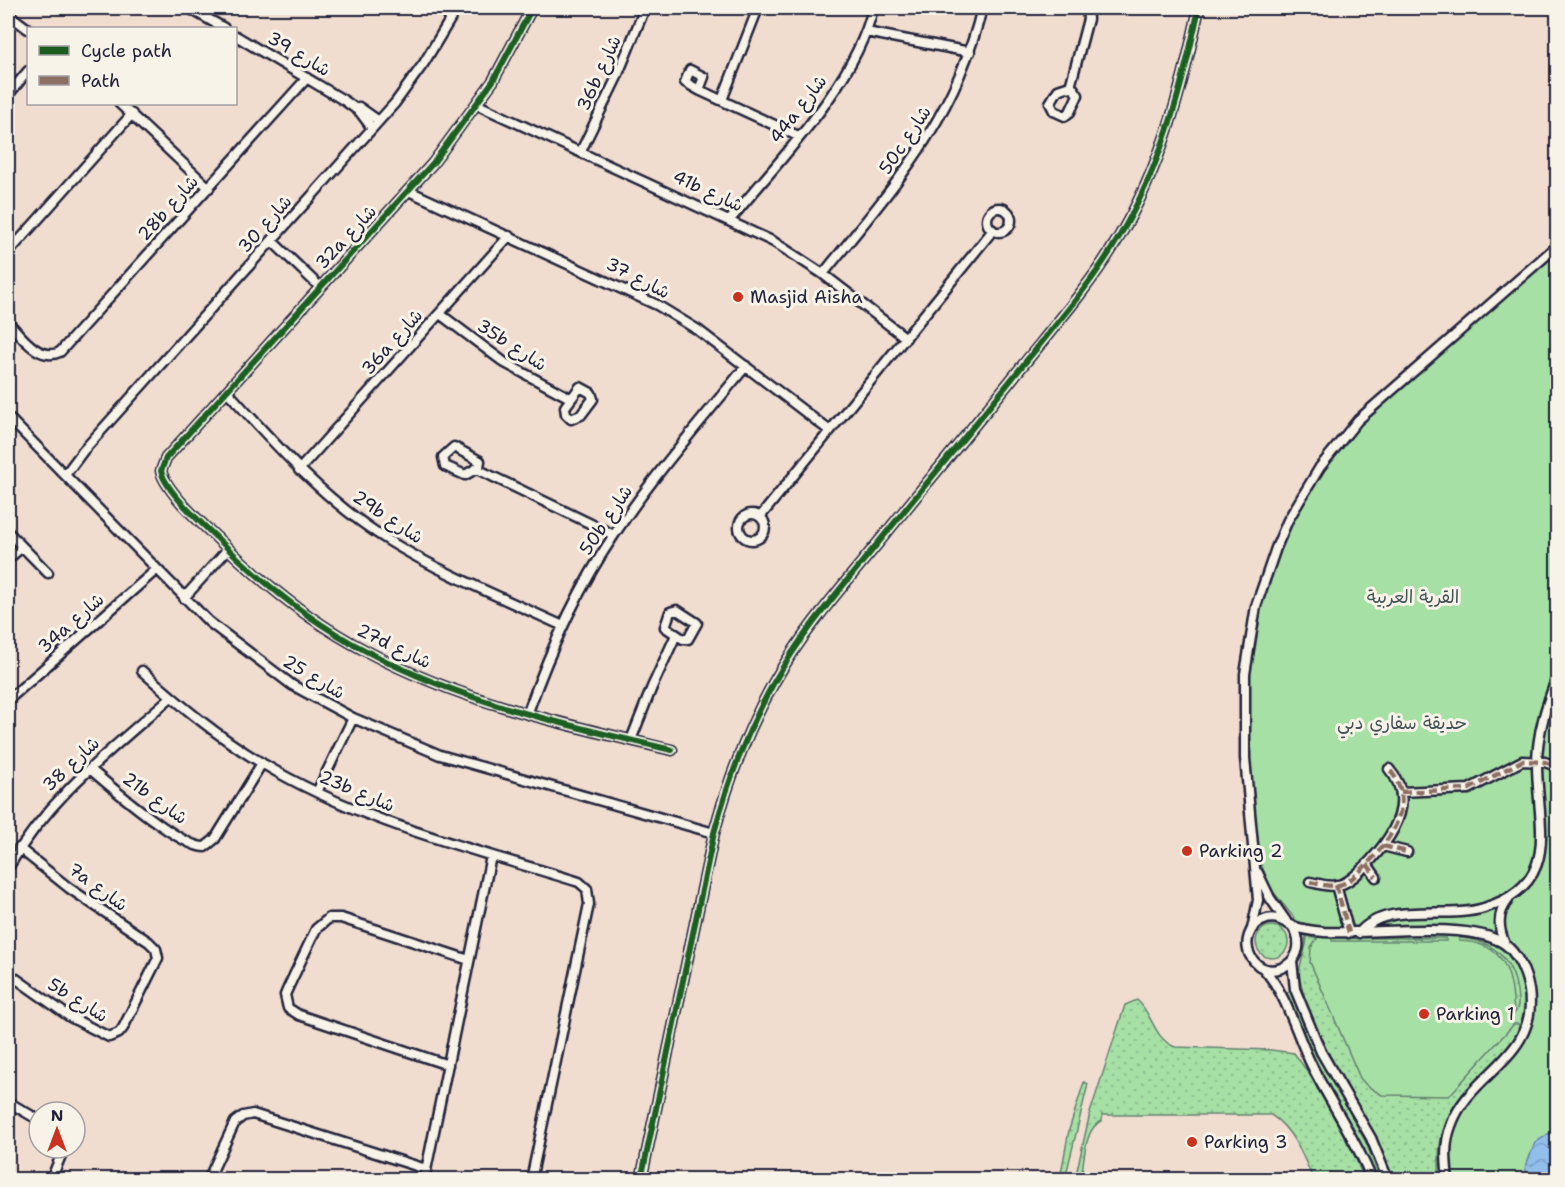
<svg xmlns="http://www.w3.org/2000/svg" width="1565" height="1187" font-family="'Shantell Sans','Playpen Sans Arabic',sans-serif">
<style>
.green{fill:#a6e0a5;stroke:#648170;stroke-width:1.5}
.garden{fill:url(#garden-dots);stroke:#648170;stroke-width:1.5}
.water{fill:url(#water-waves);stroke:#6580a5;stroke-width:1.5}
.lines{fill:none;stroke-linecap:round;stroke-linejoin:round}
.minor-casing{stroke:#22223b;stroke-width:13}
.minor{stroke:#f7f3e8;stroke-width:8}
.quiet{stroke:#8d6e63;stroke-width:4.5;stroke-dasharray:9 4.5;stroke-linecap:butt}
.cycleway-casing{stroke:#f7f3e8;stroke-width:10}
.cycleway{stroke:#1b5e20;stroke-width:6}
.poi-dot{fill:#c8321e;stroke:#f7f3e8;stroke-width:2}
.labels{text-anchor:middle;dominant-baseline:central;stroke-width:6;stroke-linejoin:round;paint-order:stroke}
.street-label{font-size:18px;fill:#22223b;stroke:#f7f3e8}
.poi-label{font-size:18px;fill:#22223b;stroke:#f7f3e8;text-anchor:start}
.park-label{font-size:18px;fill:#435256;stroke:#f7f3e8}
</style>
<defs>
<pattern id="garden-dots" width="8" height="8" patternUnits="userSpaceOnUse" patternTransform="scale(1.5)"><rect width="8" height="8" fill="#a6e0a5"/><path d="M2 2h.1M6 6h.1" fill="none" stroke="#8fc08f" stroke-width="1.8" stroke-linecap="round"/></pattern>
<pattern id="water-waves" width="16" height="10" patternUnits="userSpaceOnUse" patternTransform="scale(1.5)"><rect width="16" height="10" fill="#92beec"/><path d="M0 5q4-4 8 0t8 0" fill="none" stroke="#7ea3cb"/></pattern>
</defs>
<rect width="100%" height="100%" fill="#f0ddd0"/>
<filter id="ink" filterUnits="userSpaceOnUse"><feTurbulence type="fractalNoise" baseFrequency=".0167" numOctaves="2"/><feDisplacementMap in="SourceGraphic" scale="12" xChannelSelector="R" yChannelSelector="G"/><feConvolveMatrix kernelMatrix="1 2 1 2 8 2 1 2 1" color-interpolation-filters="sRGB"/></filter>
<g filter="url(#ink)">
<path class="green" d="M1557 246V1179H1398L1302 974 1306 933 1271 889 1261 864 1244 722 1248 675 1260 603 1279 545 1308 490 1342 441 1404 380Z"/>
<path class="garden" d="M1256 942a16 16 0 1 1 32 0a16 16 0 1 1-32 0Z
M1307 936 1317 939 1311 948 1310 962 1360 1078 1367 1086 1382 1095 1449 1096 1514 1024H1519C1517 1039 1507 1049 1497 1059 1457 1100 1433 1119 1440 1179H1392C1370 1109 1316 1053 1300 980 1297 964 1307 952 1307 936Z
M1332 938H1446V941H1332Z
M1459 938C1492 940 1512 958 1517 991 1518 999 1520 1007 1514 1014 1512 975 1507 942 1459 941Z
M1291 991 1309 1035 1367 1145 1380 1179H1374L1304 1041 1285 993Z
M1137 1000C1153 1014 1153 1038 1175 1047L1271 1050 1294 1053 1312 1078 1353 1152 1364 1179H1313C1304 1157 1292 1128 1271 1115H1102V1121C1084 1127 1084 1163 1081 1179H1075L1090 1113 1125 1005Z
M1084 1082 1088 1084 1065 1179H1060L1069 1130Z"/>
<path class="water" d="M1557 1128V1179H1530L1525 1168 1535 1143Z"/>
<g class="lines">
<g class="minor-casing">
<path id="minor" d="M189 8 224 28
M532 8 493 81 433 163 166 458 161 471C166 491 200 522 216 537 261 582 312 623 368 652 461 702 570 726 672 750
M8 14 28 29
M866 32 970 52
M236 36 345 101 360 112 372 128
M690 70 704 77 699 90 685 82Z
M1067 87 1074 89 1078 95 1070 112 1065 116 1054 111 1050 103 1058 90Z
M1070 87 1088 19 1087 8
M699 90 798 136
M8 95 28 71
M722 100 758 8
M120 104 209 188
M478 105 774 242 823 274 906 338
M359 107 379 121
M581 151 616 79 645 8
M409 191 657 305 698 330 830 431
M987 220a12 12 0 1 1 24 0a12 12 0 1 1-24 0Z
M730 220C779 160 856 83 873 8
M272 241 320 287
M8 253 132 114
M823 274C893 187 955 120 982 8
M440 314 505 363 570 398
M8 322C21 336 39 362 60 352L307 78
M580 387 591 393 593 399 581 415 571 419 566 414 565 407Z
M227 391C277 447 327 503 391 542 445 575 505 599 563 626
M8 417 209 622 292 685 353 718 440 755 714 833
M454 447 480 461 479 467 465 475 445 466 443 457Z
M477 469 614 535
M299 470 509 236
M65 475 83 451 395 103 424 63 457 8
M739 527a13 13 0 1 1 26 0a13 13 0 1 1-26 0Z
M760 517 993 230
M8 532 48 573
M8 559 22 547
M184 598 228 549
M677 610 697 623 688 639H683L665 627 670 612Z
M142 671C179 704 217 736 260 762 359 822 470 848 579 882L587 889 589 904 531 1180
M8 700 156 570
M528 712C550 650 577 590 614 535 653 476 701 421 746 366
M631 740 652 687 676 635
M90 769C110 786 181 848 205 847L215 839 262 763
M317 792 353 718
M1401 792 1469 789 1522 761 1545 762 1558 767
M1383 846 1407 852
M1367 864 1376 877
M8 868C49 797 110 751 171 697
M1258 873 1270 898 1286 921
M1310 882C1320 884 1331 888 1342 884 1353 880 1363 868 1371 860 1394 835 1416 800 1389 769
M1336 885 1349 933
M1292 926C1315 959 1269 987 1251 957 1243 944 1249 925 1264 920 1276 915 1283 922 1293 926 1302 930 1314 931 1324 932 1370 935 1467 920 1503 943 1518 953 1526 973 1529 990 1539 1058 1469 1072 1451 1126 1444 1144 1446 1161 1448 1180
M1252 929 1258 900 1245 758V674L1256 606 1276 548 1288 520 1320 467 1358 420 1558 245
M1359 933C1386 900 1446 920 1484 908 1563 883 1537 826 1537 764 1537 733 1547 703 1558 675
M1505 944C1498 928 1497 914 1508 900
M1292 961 1295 989 1321 1052 1371 1138 1388 1180
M1263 968C1287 994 1296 1034 1312 1066 1331 1104 1356 1139 1372 1180
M8 973 70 1017 109 1037 119 1033 123 1028 158 958 156 949 149 942 69 888 19 848
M448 1065 299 1015 288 1008 285 995 288 988 316 929 329 918H341L469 960
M8 1102 39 1120
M51 1180 64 1148
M208 1180 235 1122 243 1116 253 1114 426 1169
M424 1180 491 856
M641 1180 714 833C728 781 747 731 773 684 802 632 841 588 878 543 926 484 975 425 1023 365 1057 323 1092 283 1119 237 1162 165 1182 88 1199 8"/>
</g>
<use href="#minor" class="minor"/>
<path class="quiet" d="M1401 792 1469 789 1522 761 1545 762 1558 767
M1383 846 1407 852
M1367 864 1376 877
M1310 882C1320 884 1331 888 1342 884 1353 880 1363 868 1371 860 1394 835 1416 800 1389 769
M1336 885 1349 933"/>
<g class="cycleway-casing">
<path id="cycleway" d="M532 8 493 81 433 163 166 458 161 471C166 491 200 522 216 537 261 582 312 623 368 652 461 702 570 726 672 750
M641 1180 714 833C728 781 747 731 773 684 802 632 841 588 878 543 926 484 975 425 1023 365 1057 323 1092 283 1119 237 1162 165 1182 88 1199 8"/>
</g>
<use href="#cycleway" class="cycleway"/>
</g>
</g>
<g class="poi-dot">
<circle cx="738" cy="297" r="6"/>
<circle cx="1187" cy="851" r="6"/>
<circle cx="1424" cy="1014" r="6"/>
<circle cx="1192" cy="1142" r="6"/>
</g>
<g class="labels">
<g class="street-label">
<text transform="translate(299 54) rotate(31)">شارع 39</text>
<text transform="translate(599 73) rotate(-65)">36b شارع</text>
<text transform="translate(798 109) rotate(-52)">44a شارع</text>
<text transform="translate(905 140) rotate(-56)">50c شارع</text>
<text transform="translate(708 191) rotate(25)">41b شارع</text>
<text transform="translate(168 208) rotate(-48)">28b شارع</text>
<text transform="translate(265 224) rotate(-48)">شارع 30</text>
<text transform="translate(346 237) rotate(-47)">32a شارع</text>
<text transform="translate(638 278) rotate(27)">شارع 37</text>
<text transform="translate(392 342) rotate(-48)">36a شارع</text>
<text transform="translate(512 345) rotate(33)">35b شارع</text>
<text transform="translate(388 517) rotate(34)">29b شارع</text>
<text transform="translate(606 520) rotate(-56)">50b شارع</text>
<text transform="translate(71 623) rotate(-41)">34a شارع</text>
<text transform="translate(394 646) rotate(26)">27d شارع</text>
<text transform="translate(314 677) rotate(31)">شارع 25</text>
<text transform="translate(71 764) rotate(-43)">شارع 38</text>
<text transform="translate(357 791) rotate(23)">23b شارع</text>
<text transform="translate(155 798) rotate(36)">21b شارع</text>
<text transform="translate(98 887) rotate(36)">7a شارع</text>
<text transform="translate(78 1000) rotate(32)">5b شارع</text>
</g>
<g class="poi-label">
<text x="750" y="297">Masjid Aisha</text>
<text x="1199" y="851">Parking 2</text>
<text x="1436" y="1014">Parking 1</text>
<text x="1204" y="1142">Parking 3</text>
</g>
<g class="park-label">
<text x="1413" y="597">القرية العربية</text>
<text x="1402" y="723">حديقة سفاري دبي</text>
</g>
</g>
<rect width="1565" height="1187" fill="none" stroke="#f7f3e8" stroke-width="30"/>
<rect x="15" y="15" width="1535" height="1157" fill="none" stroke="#22223b" stroke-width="2" filter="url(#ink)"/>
<rect x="27" y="27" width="210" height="78" fill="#f7f3e8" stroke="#a29fa3" stroke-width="1.5"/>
<rect x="39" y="46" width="30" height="9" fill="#1b5e20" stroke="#a29fa3" stroke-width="1.5"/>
<text x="81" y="57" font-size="18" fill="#22223b">Cycle path</text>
<rect x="39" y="76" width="30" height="9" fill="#8d6e63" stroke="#a29fa3" stroke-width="1.5"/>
<text x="81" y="87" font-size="18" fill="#22223b">Path</text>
<g transform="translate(57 1130)"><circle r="28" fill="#f7f3e8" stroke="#a29fa3" stroke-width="1.5"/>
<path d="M0-4.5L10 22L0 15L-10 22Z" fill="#c8321e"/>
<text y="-9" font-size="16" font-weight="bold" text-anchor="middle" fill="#22223b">N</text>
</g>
</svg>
